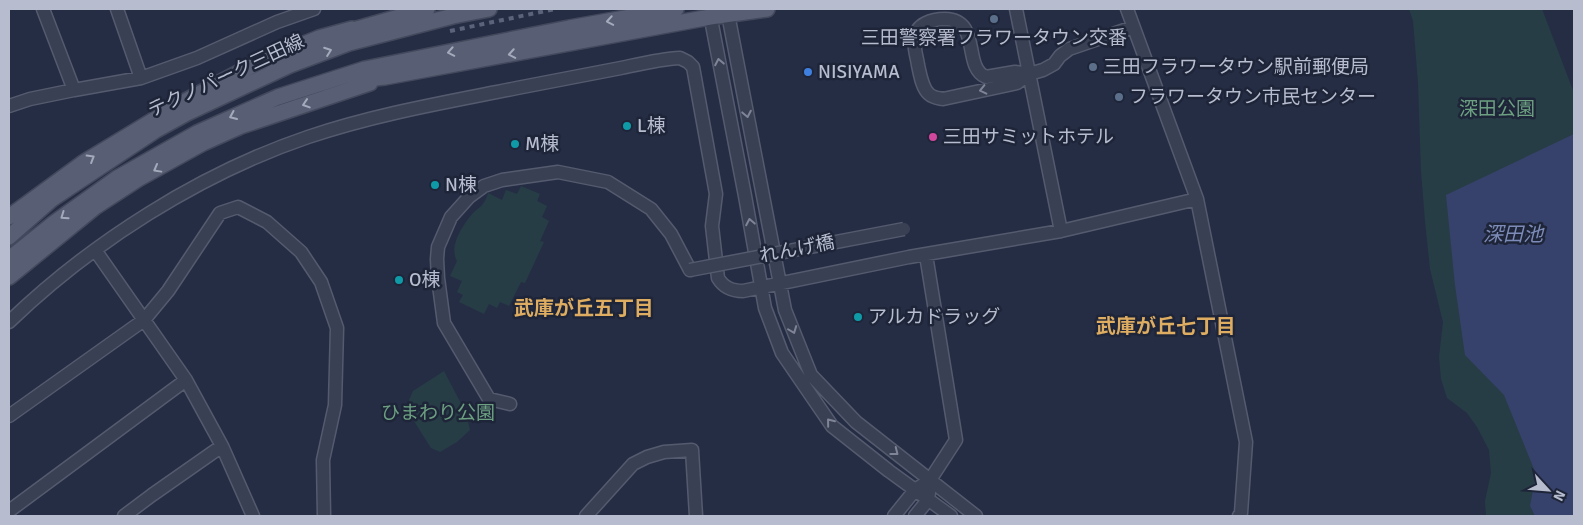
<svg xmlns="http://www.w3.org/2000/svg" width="1583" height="525" font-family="Signika,'Noto Sans JP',sans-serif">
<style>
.green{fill:#273d46}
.water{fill:#36426b}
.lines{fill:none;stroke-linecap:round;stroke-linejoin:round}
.minor-casing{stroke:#555b6e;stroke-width:15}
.major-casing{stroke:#43495d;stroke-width:18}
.minor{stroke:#3a4054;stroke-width:12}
.major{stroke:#585f74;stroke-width:15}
.rail{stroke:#5b637b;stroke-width:4;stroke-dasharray:5 5;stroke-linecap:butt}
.minor-bridge-casing{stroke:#555b6e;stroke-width:15;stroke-linecap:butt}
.minor-bridge{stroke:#3a4054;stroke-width:12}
.oneway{stroke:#a4a9bc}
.oneway2{stroke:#7f8497}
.service-dot{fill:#5c6f8a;stroke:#1e2539;stroke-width:2}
.shop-dot{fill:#3f7fe0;stroke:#1e2539;stroke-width:2}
.culture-dot{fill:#0f9aa8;stroke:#1e2539;stroke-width:2}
.hotel-dot{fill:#d1479c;stroke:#1e2539;stroke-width:2}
.labels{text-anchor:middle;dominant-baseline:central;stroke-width:5;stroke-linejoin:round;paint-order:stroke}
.poi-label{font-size:19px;fill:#b7bcce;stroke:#1e2539;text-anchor:start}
.street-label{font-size:19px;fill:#b7bcce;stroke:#1e2539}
.park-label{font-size:19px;fill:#6ca081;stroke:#1e2539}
.water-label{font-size:20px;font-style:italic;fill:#7c8bb7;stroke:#1e2539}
.neighbourhood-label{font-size:20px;font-weight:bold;fill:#dead61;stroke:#1e2539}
</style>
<rect width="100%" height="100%" fill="#252d45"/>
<path class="green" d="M1409 9H1542L1574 93V516H1486L1485 501 1491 473 1489 450 1477 427 1467 413 1447 398 1441 379 1439 357 1443 322 1430 269 1425 221 1421 171 1418 82 1413 21Z
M521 186 540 194 537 201 547 206 542 217 549 221 540 241 544 242 525 283 521 282 509 306 500 302 497 308 489 304 484 314 459 302 463 295 457 292 462 281 450 276 457 261C448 246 464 223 474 212 477 209 481 207 483 204 485 201 487 197 488 193L502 200 506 190 517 194Z
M444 371 466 413 470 430 457 442 440 452 431 448 412 418 409 400 413 391Z"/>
<path class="water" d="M1574 134V516H1535L1530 506 1536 474 1504 395 1465 355 1455 285 1446 195Z"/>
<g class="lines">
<g class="minor-casing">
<path id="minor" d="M43 9 74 90
M117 9 141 78
M709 9 745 196 765 308 782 353 832 426 889 471 951 516
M727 9 785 310 811 375 856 422 976 516
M1016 9 1061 231
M1127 9 1197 199
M1029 74 1015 72 986 77C962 67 982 20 945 19 932 19 916 24 915 38 913 47 917 57 918 65 920 74 922 88 929 94 933 98 938 98 943 99L1017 83 1029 74 1043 70 1054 64 1060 56 1069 49 1133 27
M9 106 30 99 74 90 141 78 197 58 277 22 314 9
M95 250 186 380 222 446 253 516
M9 322C91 243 199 174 308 137 376 114 447 102 517 88 552 81 586 75 621 68 640 64 660 59 680 58L688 62 693 67 716 194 712 226 718 278C724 288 732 291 743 291L909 257 1061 231 1197 199 1246 442 1241 513 1239 516
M510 404 489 399 444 323 438 278 437 259 438 247 451 217 469 197 484 186 502 180 558 172 608 182 651 209 671 234 690 270
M9 416 144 320 168 291 220 213 238 207 267 222 301 252 321 282 337 328 335 405 323 460 324 516
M9 511 186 380
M124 516 152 495 222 446
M586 516 633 464 647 457 664 452 692 450 696 516
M894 516 915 490 930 480 956 440 926 255
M915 516 928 500 929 492"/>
</g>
<g class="major-casing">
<path id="major" d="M343 33 427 9
M355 80 385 77 710 17 767 9
M9 217 83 163 182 103 255 64 319 38 352 29
M9 237 52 199 156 130 187 113 290 65 349 43 453 16 489 9
M9 259 54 223 117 178 197 133 278 97 365 69 569 28 676 9
M9 277 95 207 138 179 203 143 241 126 370 83"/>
</g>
<use href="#minor" class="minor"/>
<use href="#major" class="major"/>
<path class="rail" d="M450 31 555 9"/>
<g class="minor-bridge-casing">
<path id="minor-bridge" d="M690 270 904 229"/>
</g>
<use href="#minor-bridge" class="minor-bridge"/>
</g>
<defs><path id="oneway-chevron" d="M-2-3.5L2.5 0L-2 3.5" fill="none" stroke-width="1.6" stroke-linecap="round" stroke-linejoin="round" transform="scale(1.25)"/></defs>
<g class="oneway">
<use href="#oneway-chevron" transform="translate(610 21) rotate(170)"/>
<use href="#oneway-chevron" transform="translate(328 51) rotate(-20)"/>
<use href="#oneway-chevron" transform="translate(451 52) rotate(169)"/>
<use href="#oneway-chevron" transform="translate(512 54) rotate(170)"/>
<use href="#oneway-chevron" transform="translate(306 104) rotate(162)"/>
<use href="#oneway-chevron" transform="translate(233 116) rotate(156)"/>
<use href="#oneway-chevron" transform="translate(91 158) rotate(-31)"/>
<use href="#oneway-chevron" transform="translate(157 169) rotate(151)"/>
<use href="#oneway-chevron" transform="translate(64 216) rotate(145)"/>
</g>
<g class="oneway2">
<use href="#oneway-chevron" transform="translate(719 62) rotate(-101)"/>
<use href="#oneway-chevron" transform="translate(983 90) rotate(167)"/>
<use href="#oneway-chevron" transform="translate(747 114) rotate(79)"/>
<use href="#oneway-chevron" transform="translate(750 222) rotate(-101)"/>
<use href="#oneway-chevron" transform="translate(793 330) rotate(69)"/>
<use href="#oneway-chevron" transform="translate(830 422) rotate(-129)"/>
<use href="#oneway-chevron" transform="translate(895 452) rotate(38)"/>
</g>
<g class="service-dot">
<circle cx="994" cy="19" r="5"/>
<circle cx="1093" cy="67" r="5"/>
<circle cx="1119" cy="97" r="5"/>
</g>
<circle class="shop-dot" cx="808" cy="72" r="5"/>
<g class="culture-dot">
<circle cx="627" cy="126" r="5"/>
<circle cx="515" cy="144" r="5"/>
<circle cx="435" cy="185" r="5"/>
<circle cx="399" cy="280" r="5"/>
<circle cx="858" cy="317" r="5"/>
</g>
<circle class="hotel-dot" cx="933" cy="137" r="5"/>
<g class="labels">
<g class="poi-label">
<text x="994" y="38" text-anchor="middle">三田警察署フラワータウン交番</text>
<text x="1103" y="67">三田フラワータウン駅前郵便局</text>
<text x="818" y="72">NISIYAMA</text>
<text x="1129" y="97">フラワータウン市民センター</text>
<text x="637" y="126">L棟</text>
<text x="943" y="137">三田サミットホテル</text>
<text x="525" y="144">M棟</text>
<text x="445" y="185">N棟</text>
<text x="409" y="280">O棟</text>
<text x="868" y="317">アルカドラッグ</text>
</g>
<g class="street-label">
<text transform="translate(226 76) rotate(-25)">テクノパーク三田線</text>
<text transform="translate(797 249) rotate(-11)">れんげ橋</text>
</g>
<g class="park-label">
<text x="1497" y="109">深田公園</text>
<text x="438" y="413">ひまわり公園</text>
</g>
<g class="water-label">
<text x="1513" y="234">深田池</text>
</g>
<g class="neighbourhood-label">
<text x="584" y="308">武庫が丘五丁目</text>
<text x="1166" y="326">武庫が丘七丁目</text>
</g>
</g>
<rect width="1583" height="525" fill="none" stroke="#b7bcce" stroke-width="20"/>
<g transform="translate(1548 490) rotate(116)" stroke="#1e2539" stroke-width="4" paint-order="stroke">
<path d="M0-4L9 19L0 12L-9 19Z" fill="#b7bcce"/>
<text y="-8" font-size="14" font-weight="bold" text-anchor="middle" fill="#b7bcce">N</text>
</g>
</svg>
